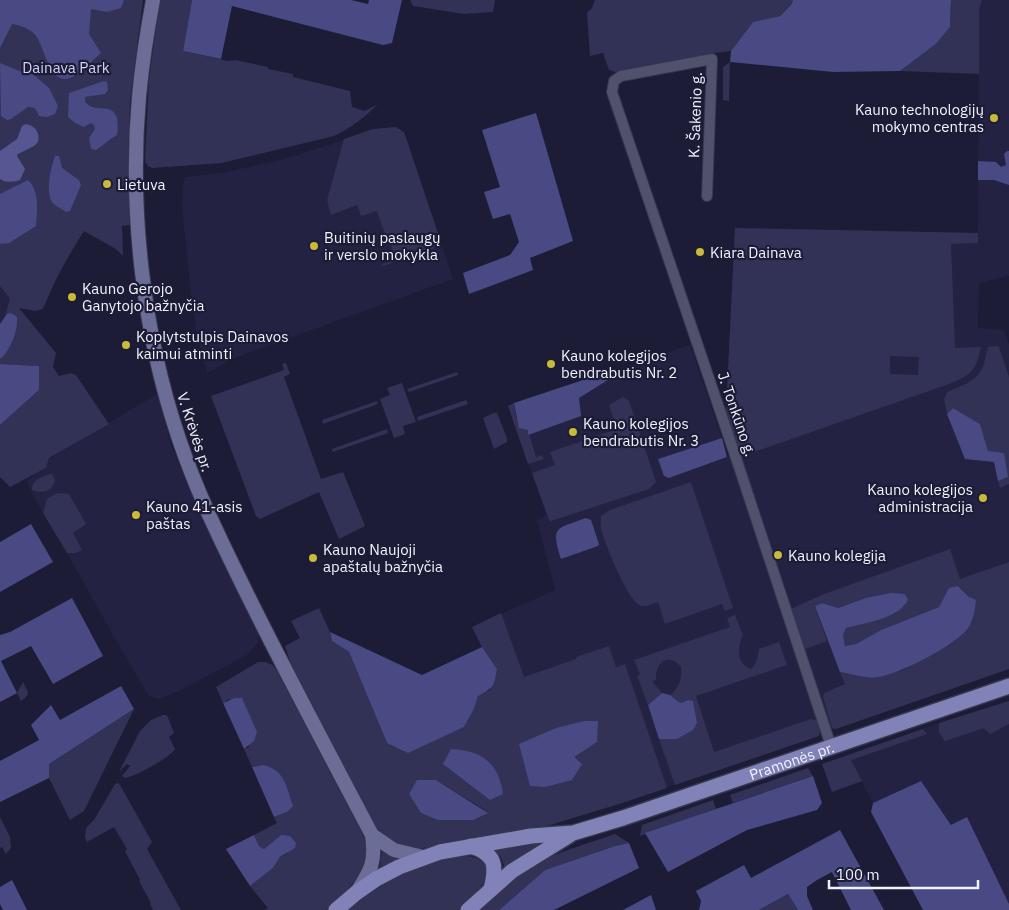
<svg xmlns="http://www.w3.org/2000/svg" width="1009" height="910" font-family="'IBM Plex Sans',sans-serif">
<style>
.built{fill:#232242}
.green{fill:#313256;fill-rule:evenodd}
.forest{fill:#494983}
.water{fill:#565692}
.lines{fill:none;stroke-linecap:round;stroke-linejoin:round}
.minor-casing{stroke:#36364e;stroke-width:12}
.secondary-casing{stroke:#36364e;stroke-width:16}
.primary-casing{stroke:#36364e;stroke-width:18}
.minor{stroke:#50516c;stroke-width:10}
.secondary{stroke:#6b6d97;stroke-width:14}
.primary{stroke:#8082b8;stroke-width:15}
.poi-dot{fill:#caba3a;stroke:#1c1c36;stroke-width:2}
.labels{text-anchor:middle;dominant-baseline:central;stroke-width:4.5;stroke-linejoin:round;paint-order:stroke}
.park-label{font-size:15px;fill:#d0d2f6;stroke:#1c1c36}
.poi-label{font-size:15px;fill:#f1f2fd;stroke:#1c1c36;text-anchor:start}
.street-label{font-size:15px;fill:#f1f2fd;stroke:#1c1c36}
</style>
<rect width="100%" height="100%" fill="#1c1c36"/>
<path class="built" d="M982 0H1009V276L979 283 978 328 1004 330 1009 345V669L619 804 497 669 482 647 472 627 555 590 537 520 547 515 508 406 690 345 722 438 658 459 669 478 739 453 726 411 735 228 978 233 979 10Z
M396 127 404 132 453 279 234 358 207 373 197 336 191 295 182 208 183 187 185 177 221 173 277 161 332 144 373 129Z
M0 286 10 299 0 352Z
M157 394 172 448 194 499 231 574 234 583 259 635 258 643 247 655 181 690 159 699 149 696 114 637 67 553H76L45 507 43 513 30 490 27 480 46 468 49 459Z
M1009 701V904L967 818 951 825 921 781 873 803 848 755 939 723Z"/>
<path class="green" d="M0 0H143L130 101 128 164 130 225 122 226 123 256 116 249 84 231C68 256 54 281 43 309L35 311 19 308 56 353 53 367 59 376 71 373 76 375 109 424 49 458 46 468 10 487 0 477V425L39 390V366L0 364V358H2L11 313 5 316 10 299 0 286Z
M160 0H192L183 51 228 61 236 60 268 67V69L293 74V77L350 91 352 107 365 111 378 104C364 118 351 128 334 136L222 163 152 168 148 166 145 161 149 79Z
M410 0H495L493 12 464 14 413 6Z
M595 0H793L791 5 780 16 753 22 731 51 707 54 615 72 609 70 603 53 590 56 587 13 592 8Z
M951 0H982L979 10V74L900 71 936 44 950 27Z
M730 62 729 101 723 100V67Z
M396 127 404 132 439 236 438 242 433 249 383 266 382 264 397 259 385 234 377 211 361 216 357 205 331 215 327 200 344 139 373 129Z
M735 228 978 233V243L951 244 955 348 981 347C976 371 971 375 949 384L740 457 726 411ZM890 356 919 357 918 375 890 374Z
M997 346 999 347 1009 377V484L1000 488 998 481 1008 477 988 451 980 424 953 408 947 414 944 399 947 392C961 386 976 382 983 367 985 361 986 353 988 347Z
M286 363 290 374 284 377 321 479 343 472 365 526 339 539 319 492 260 519 256 516 211 396 284 370 282 364Z
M457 372 458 375 409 392 407 389Z
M402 383 416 422 403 426 405 434 394 438 380 399 390 395 387 388Z
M623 397 629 401 656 482 649 489 551 521 549 520 532 473 555 465 550 452 617 429 609 405Z
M466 400 468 404 418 421 417 417Z
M377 401 378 404 323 424 322 420Z
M514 403 516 417 528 430 536 457 542 455 544 459 528 464 508 406Z
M494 413H497L507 438V442L494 449 483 418Z
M387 429 388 433 333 452 332 449Z
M50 474H52L55 480C52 492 43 494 32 490 31 480 42 477 50 474Z
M691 482 733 608 725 611 722 604 665 624 658 602C652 604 646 608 639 605 627 598 604 543 601 528 600 524 601 520 601 516L610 510Z
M57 493 69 494 86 524 73 533 82 550 76 553H67L43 513 47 499Z
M950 549 960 579 1009 562V669L836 729 832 728 823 697 824 693 845 684 840 672 862 676 878 677 903 670 934 653 969 597 959 586 939 607 881 630 856 644 845 646 843 635 846 628 897 613 866 598 838 608 822 603 815 606 827 641 805 649 791 609 824 594Z
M319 608 330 632 332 641 349 652 387 743 464 727 474 709 478 695 490 690 497 669 482 647 472 627 501 613 524 677 576 659V657L609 646 616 667 625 664 667 788 619 804 537 829 417 849C399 849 389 843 377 829L291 664 285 646 300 638 291 621ZM417 780H436L488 812Z
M735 615 743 635C737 647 736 664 751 669 757 664 758 656 759 649L779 642 787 665 696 696 714 752 811 719 818 721 820 729 819 736 675 785 659 739H677L688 700 681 703 677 702 670 695C680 688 682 678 681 667 669 652 655 662 656 680L652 681 662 693 648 705 637 676 640 675 634 660 730 627 727 618Z
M258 662C266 662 271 662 276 669L364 837C375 871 347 888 326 910H265L268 908 250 886 273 868 280 857 287 854 281 835 264 849 259 846 254 835 277 823 274 817 287 812 263 765 252 767 244 749 249 747 229 699 223 703 216 687Z
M23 682 28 692 27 696 21 701 17 693Z
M1009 701V724L990 734 984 728 945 741 939 733V723Z
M134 709 84 811 70 820 49 778V764Z
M163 715H167L174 733 169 737 175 749C168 759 136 776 125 778L122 776 130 766 127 764 119 772 140 731 151 720Z
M923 729 927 734 851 760 862 781 832 792 822 764Z
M808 768 813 776 733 803 730 795Z
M118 783 120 785 152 842 147 849 181 910H153L150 904 151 903 139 881 140 880 125 851 127 849 114 827 87 842 85 837 86 828 94 820 115 784Z
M713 800 716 809 640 836 642 825Z
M0 817 10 837 11 848 6 854 2 847 0 848Z
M615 834 629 843 615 846 545 870 499 910H479C495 895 510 878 529 868 556 852 586 844 615 834Z
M548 841 517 858 505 868 501 857 495 850Z
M382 849 401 858V860L380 868Z
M461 855C510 860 479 892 458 910H346C384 882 414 865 461 855Z
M788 894 798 910H759Z"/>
<path class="forest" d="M0 0H124L121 8 107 12 91 9 89 34 101 53C93 60 84 70 74 76 50 91 45 47 36 36 31 29 20 25 12 24L0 48Z
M192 0H351L368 4 369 0H402L392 43 383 45 232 6 221 59 183 51Z
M793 0H951L950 27 936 44 900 71 833 72 730 62 731 51 753 22 780 16 791 5Z
M0 63 19 71 33 74 49 88 58 106 55 114 47 117 39 116 35 108 28 107 11 119 7 120 1 116Z
M104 81 107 82 108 90 105 94 85 97V102C86 103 91 107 92 107 102 110 113 105 117 118 118 124 118 129 117 135 109 139 103 146 96 150L91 149 89 138 95 129 94 125 91 123 84 127 75 123 68 117 69 93Z
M536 113 573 241 530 258 533 270 469 294 463 273 510 255 519 242 510 214 493 219 484 192 500 187 482 130Z
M1007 151H1009V185L994 180H978V161L996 162 1001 167 1006 165 1004 154Z
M55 156H59L62 168 79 180 81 185 70 211 66 212C62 209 55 206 52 202 45 191 51 168 55 156Z
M28 180C40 192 37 209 36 226L9 243 1 244 0 243V194Z
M11 313 17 317C18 332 11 347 2 358H0V324L7 314Z
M0 364 39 366V390L0 425Z
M616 369V375L579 398 581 416 528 435V430L519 428 514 403Z
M953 408 980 424 988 451 1004 453 1008 477 998 481 994 462 965 459 947 414Z
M722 438 727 457 669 478 664 476 658 459Z
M586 518 591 520 599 544 598 546 561 559C550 525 557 529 586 518Z
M31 524 53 562 0 592V542Z
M958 586 969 597 976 600C975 611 973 623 965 632 948 648 902 673 879 677 866 679 853 674 840 672L815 606 822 603 838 608 866 598 891 593 905 594 908 600C897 620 866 622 846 628L843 635 845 646 856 644 881 630 939 607 949 588Z
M72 598 103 656 53 684 31 646 1 661 17 693 0 702V635L10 632Z
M330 632 422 675 482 647 497 669C494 686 494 688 478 696L474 709 464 727 408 753 387 743 349 652 332 641Z
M121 686 134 709 49 764V778L0 802V761L39 740 31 725 51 705 60 720Z
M662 693 670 695 677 701 681 703 688 700 693 701 697 723 693 730 677 739H659L648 705Z
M235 698H242L257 732 254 741 244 749 223 703Z
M584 721H598L597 742 574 757 582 764 572 780 545 787 530 786 519 744 556 728Z
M451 749C481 750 499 763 503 794L490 800 443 764Z
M263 765C285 770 286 786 293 806L287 812 274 817 252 767Z
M813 776 822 803 817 810 747 830 668 872 645 833Z
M417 780H436L488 813 473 820H438L421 813 409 794Z
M921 781 951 825 967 817 1009 904V910H923L871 812 873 803Z
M840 830 884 910H851L832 872 817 880 807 887V896L813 910H798L788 894 759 910H699L701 901 696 891 744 865 751 878Z
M254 835 259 846 264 849 281 835 290 836 296 843 295 848 280 857 273 868 250 886 226 849Z
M629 843 639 868 554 910H499L545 870 615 846Z
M12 880 27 910H3L0 904V887Z
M651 895 656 910H623Z"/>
<path class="water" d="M26 124C36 126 40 133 38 142L34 146 18 154 17 156 25 169 20 180C13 182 6 183 0 179V151L17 139 22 126Z"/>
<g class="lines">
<g class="minor-casing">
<path id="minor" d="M707 196 712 59 621 76 614 81 612 92 737 461 831 746"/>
</g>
<g class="secondary-casing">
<path id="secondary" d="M153 0C147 32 142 64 139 97 129 209 143 333 179 439 197 493 222 543 247 594 287 675 330 755 372 835 376 862 371 870 357 892
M372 835 394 850 423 857"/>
</g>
<g class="primary-casing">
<g id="primary">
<path d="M471 846C496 854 497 866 491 889"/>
<path id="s1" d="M336 910 356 893 376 879 399 867 440 852 531 836 573 833 623 818 1009 686"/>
<path d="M468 910 512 871 570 835"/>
</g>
</g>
<use href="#minor" class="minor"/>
<use href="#secondary" class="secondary"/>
<use href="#primary" class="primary"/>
</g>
<g class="poi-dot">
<circle cx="994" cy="118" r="5"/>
<circle cx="107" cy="184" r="5"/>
<circle cx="314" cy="246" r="5"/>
<circle cx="700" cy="252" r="5"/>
<circle cx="72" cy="297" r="5"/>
<circle cx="126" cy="345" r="5"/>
<circle cx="551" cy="364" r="5"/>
<circle cx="573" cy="432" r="5"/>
<circle cx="983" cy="498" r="5"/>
<circle cx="136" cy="515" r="5"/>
<circle cx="778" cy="555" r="5"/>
<circle cx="313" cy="558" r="5"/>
</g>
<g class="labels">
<g class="park-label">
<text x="66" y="67">Dainava Park</text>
</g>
<g class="poi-label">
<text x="984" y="109" text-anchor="end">Kauno technologijų<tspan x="984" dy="17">mokymo centras</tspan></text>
<text x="117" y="184">Lietuva</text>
<text x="324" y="237">Buitinių paslaugų<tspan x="324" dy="17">ir verslo mokykla</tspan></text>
<text x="710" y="252">Kiara Dainava</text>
<text x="82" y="288">Kauno Gerojo<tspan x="82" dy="17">Ganytojo bažnyčia</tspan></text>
<text x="136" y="336">Koplytstulpis Dainavos<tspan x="136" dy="17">kaimui atminti</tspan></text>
<text x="561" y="355">Kauno kolegijos<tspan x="561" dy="17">bendrabutis Nr. 2</tspan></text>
<text x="583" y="423">Kauno kolegijos<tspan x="583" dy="17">bendrabutis Nr. 3</tspan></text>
<text x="973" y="489" text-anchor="end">Kauno kolegijos<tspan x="973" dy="17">administracija</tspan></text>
<text x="146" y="506">Kauno 41-asis<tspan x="146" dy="17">paštas</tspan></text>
<text x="323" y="549">Kauno Naujoji<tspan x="323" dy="17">apaštalų bažnyčia</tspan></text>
<text x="788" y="555">Kauno kolegija</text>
</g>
<g class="street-label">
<text transform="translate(695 115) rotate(-88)">K. Šakenio g.</text>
<text transform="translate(737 414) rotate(71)">J. Tonkūno g.</text>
<text transform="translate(195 432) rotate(72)">V. Krėvės pr.</text>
<text stroke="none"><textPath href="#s1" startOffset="485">Pramonės pr.</textPath></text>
</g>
</g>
<path d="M829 880v8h149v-8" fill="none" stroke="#f1f2fd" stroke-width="2.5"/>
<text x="836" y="880" font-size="15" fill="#f1f2fd" stroke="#1c1c36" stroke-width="4" paint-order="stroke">100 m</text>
</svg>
